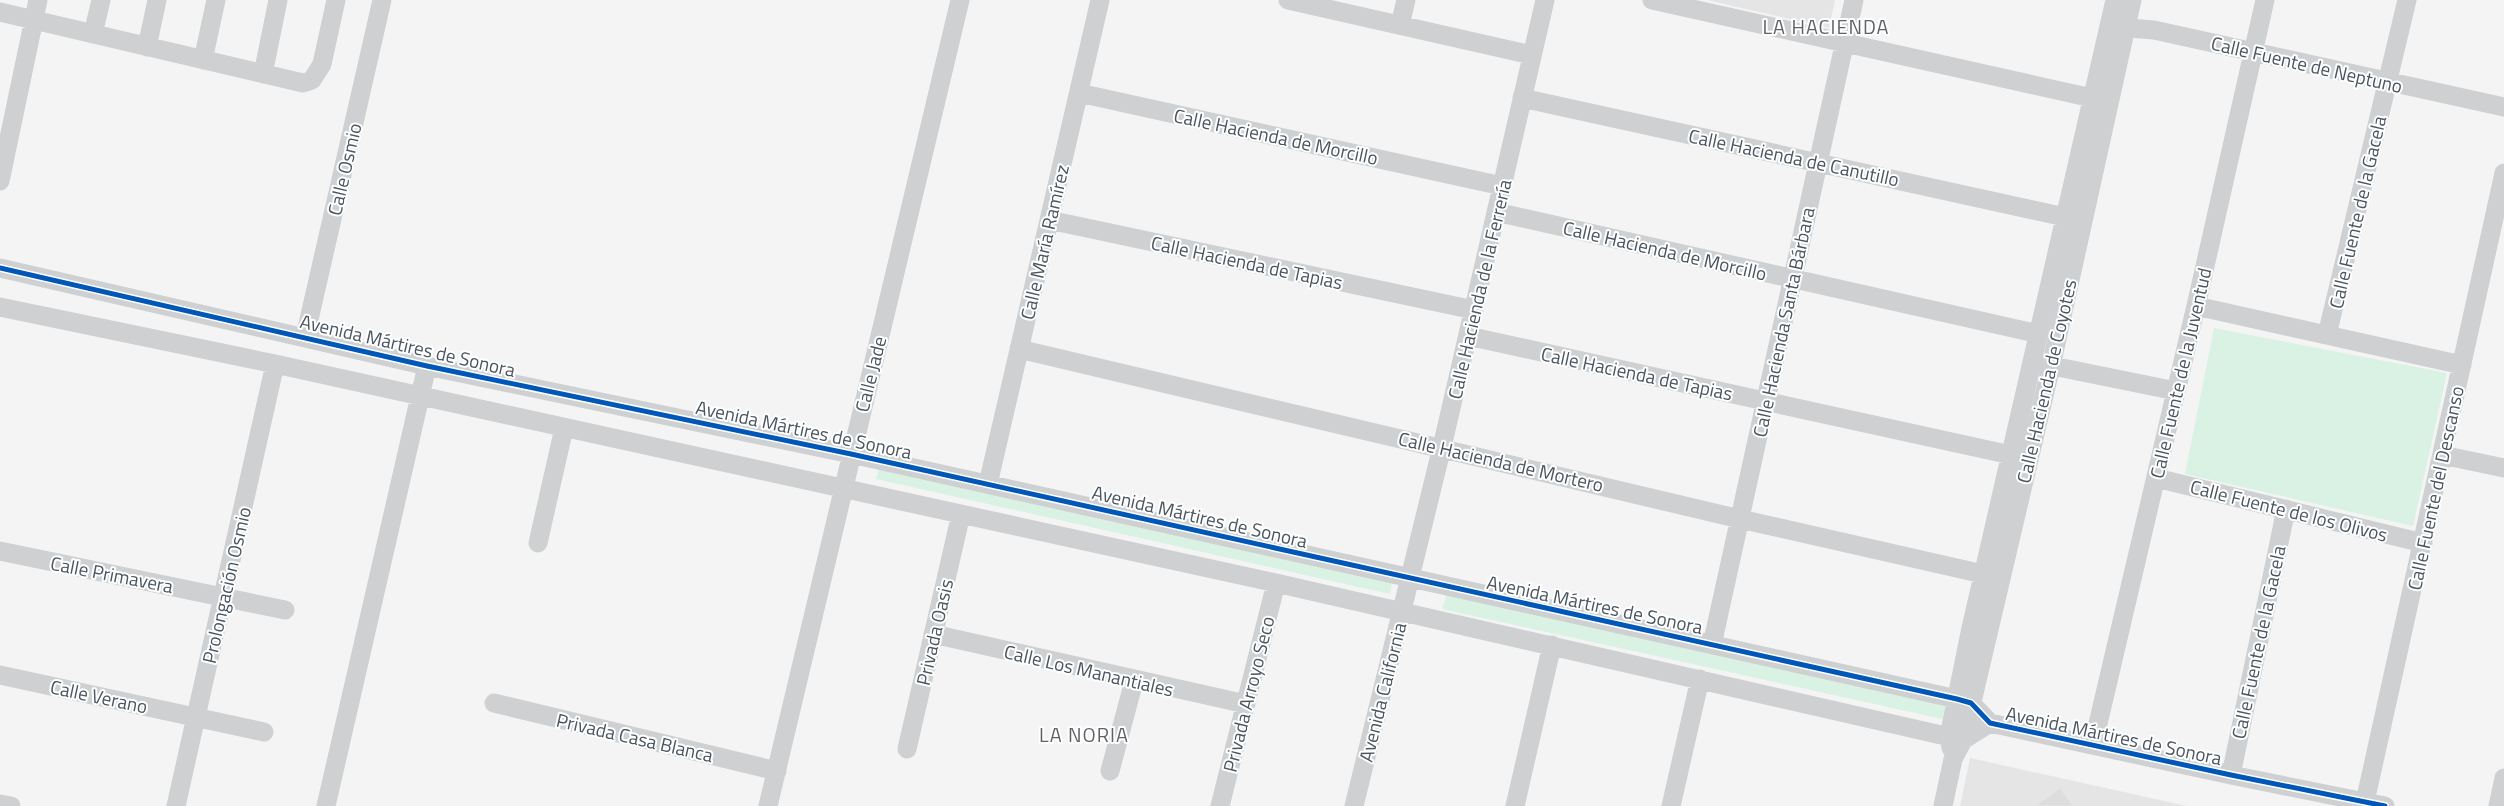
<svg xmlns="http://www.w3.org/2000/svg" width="2504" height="806" font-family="'Titillium Web',sans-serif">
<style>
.education{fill:#e6e5e6}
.green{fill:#d9f2e3}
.building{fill:#ddddde;stroke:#e5e6e7}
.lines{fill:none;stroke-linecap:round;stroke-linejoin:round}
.minor{stroke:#ced0d2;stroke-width:19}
.cycleway-casing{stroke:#fff;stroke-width:8}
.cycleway{stroke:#0057b8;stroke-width:5}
.labels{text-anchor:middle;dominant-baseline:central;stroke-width:4;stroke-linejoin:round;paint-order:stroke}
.street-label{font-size:19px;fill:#4a5661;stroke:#fff}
.neighbourhood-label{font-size:20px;letter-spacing:1px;fill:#5f6368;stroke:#fff}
</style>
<rect width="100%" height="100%" fill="#f4f4f4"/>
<path class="education" d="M1707 0H1835L1829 28Z
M1970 758 2187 806H1960Z"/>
<path class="green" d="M2214 328 2447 373 2413 526 2185 474Z
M880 465 1393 578 1390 594 876 479Z
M1447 593 1950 705 1947 720 1442 609Z"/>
<path class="building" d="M2060 788 2073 806H2035Z"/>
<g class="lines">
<path class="minor" d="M1288 0 1532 55
M1652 0 2092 98
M0 12 303 83 312 80 322 64 336 0
M1400 25 1406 0
M2115 27 2154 30 2504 107
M93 34 101 0
M147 47 157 0
M203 60 216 0
M263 74 278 0
M1079 93 1502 186
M1522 98 2065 217
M0 181 38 0
M1496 212 2039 334
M1049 220 1474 310
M0 268 427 366 851 454 1957 699 1971 703 1990 723 2231 775 2385 806
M2196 306 2462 365
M0 307 275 364 1276 583 1963 740 1990 723
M2327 335 2407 0
M1468 336 2011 455
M305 337 382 0
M1019 349 1740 519 1983 574
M2038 363 2176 391
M2442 455 2504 468
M2156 478 2423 543
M988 484 1100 0
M538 543 564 428
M0 551 285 610
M933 634 1246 704
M1712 645 1854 0
M0 675 264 732
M494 703 777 771
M2093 745 2196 306 2265 0
M1951 748 1949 737 1971 628 2115 0
M907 749 961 514
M1110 771 1134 681
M2231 775 2286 509
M2365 802 2504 173
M0 804 11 806
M176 806 275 364
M326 806 427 366
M768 806 960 0
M1220 806 1276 583
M1354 806 1442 447 1545 0
M1515 806 1552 645
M1671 806 1700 679
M1943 806 1953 759 1963 740 2051 366 2132 0
M2498 806 2504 778"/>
<g class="cycleway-casing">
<path id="cycleway" d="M0 268 427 366 851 454 1957 699 1971 703 1990 723 2231 775 2385 806"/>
</g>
<use href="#cycleway" class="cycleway"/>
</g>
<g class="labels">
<g class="street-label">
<text transform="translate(2307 64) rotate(13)">Calle Fuente de Neptuno</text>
<text transform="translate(1276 136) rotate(12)">Calle Hacienda de Morcillo</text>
<text transform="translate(1794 157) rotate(12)">Calle Hacienda de Canutillo</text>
<text transform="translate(344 169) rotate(-77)">Calle Osmio</text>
<text transform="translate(2357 212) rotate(-77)">Calle Fuente de la Gacela</text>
<text transform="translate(1044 242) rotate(-77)">Calle María Ramírez</text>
<text transform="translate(1665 250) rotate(13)">Calle Hacienda de Morcillo</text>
<text transform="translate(1247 262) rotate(12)">Calle Hacienda de Tapias</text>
<text transform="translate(1479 289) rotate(-77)">Calle Hacienda de la Ferrería</text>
<text transform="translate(1783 322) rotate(-78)">Calle Hacienda Santa Bárbara</text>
<text transform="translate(408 345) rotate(13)">Avenida Mártires de Sonora</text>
<text transform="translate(1637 373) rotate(12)">Calle Hacienda de Tapias</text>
<text transform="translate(2180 373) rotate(-77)">Calle Fuente de la Juventud</text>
<text transform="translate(870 374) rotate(-76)">Calle Jade</text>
<text transform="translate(2046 381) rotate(-77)">Calle Hacienda de Coyotes</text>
<text transform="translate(804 429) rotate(12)">Avenida Mártires de Sonora</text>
<text transform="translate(1501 461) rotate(13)">Calle Hacienda de Mortero</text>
<text transform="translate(2435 488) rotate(-78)">Calle Fuente del Descanso</text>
<text transform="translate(2289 510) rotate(14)">Calle Fuente de los Olivos</text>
<text transform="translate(1200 516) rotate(13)">Avenida Mártires de Sonora</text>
<text transform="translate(112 574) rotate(11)">Calle Primavera</text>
<text transform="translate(226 585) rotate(-77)">Prolongación Osmio</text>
<text transform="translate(1595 604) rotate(12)">Avenida Mártires de Sonora</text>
<text transform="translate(934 632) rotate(-77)">Privada Oasis</text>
<text transform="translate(2258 642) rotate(-78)">Calle Fuente de la Gacela</text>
<text transform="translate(1089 670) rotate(13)">Calle Los Manantiales</text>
<text transform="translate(1382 692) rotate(-76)">Avenida California</text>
<text transform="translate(1248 694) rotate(-76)">Privada Arroyo Seco</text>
<text transform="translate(99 696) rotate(12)">Calle Verano</text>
<text transform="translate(2114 735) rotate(12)">Avenida Mártires de Sonora</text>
<text transform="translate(635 737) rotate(13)">Privada Casa Blanca</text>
</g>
<g class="neighbourhood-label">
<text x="1826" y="26">LA HACIENDA</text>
<text x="1084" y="734">LA NORIA</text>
</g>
</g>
</svg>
